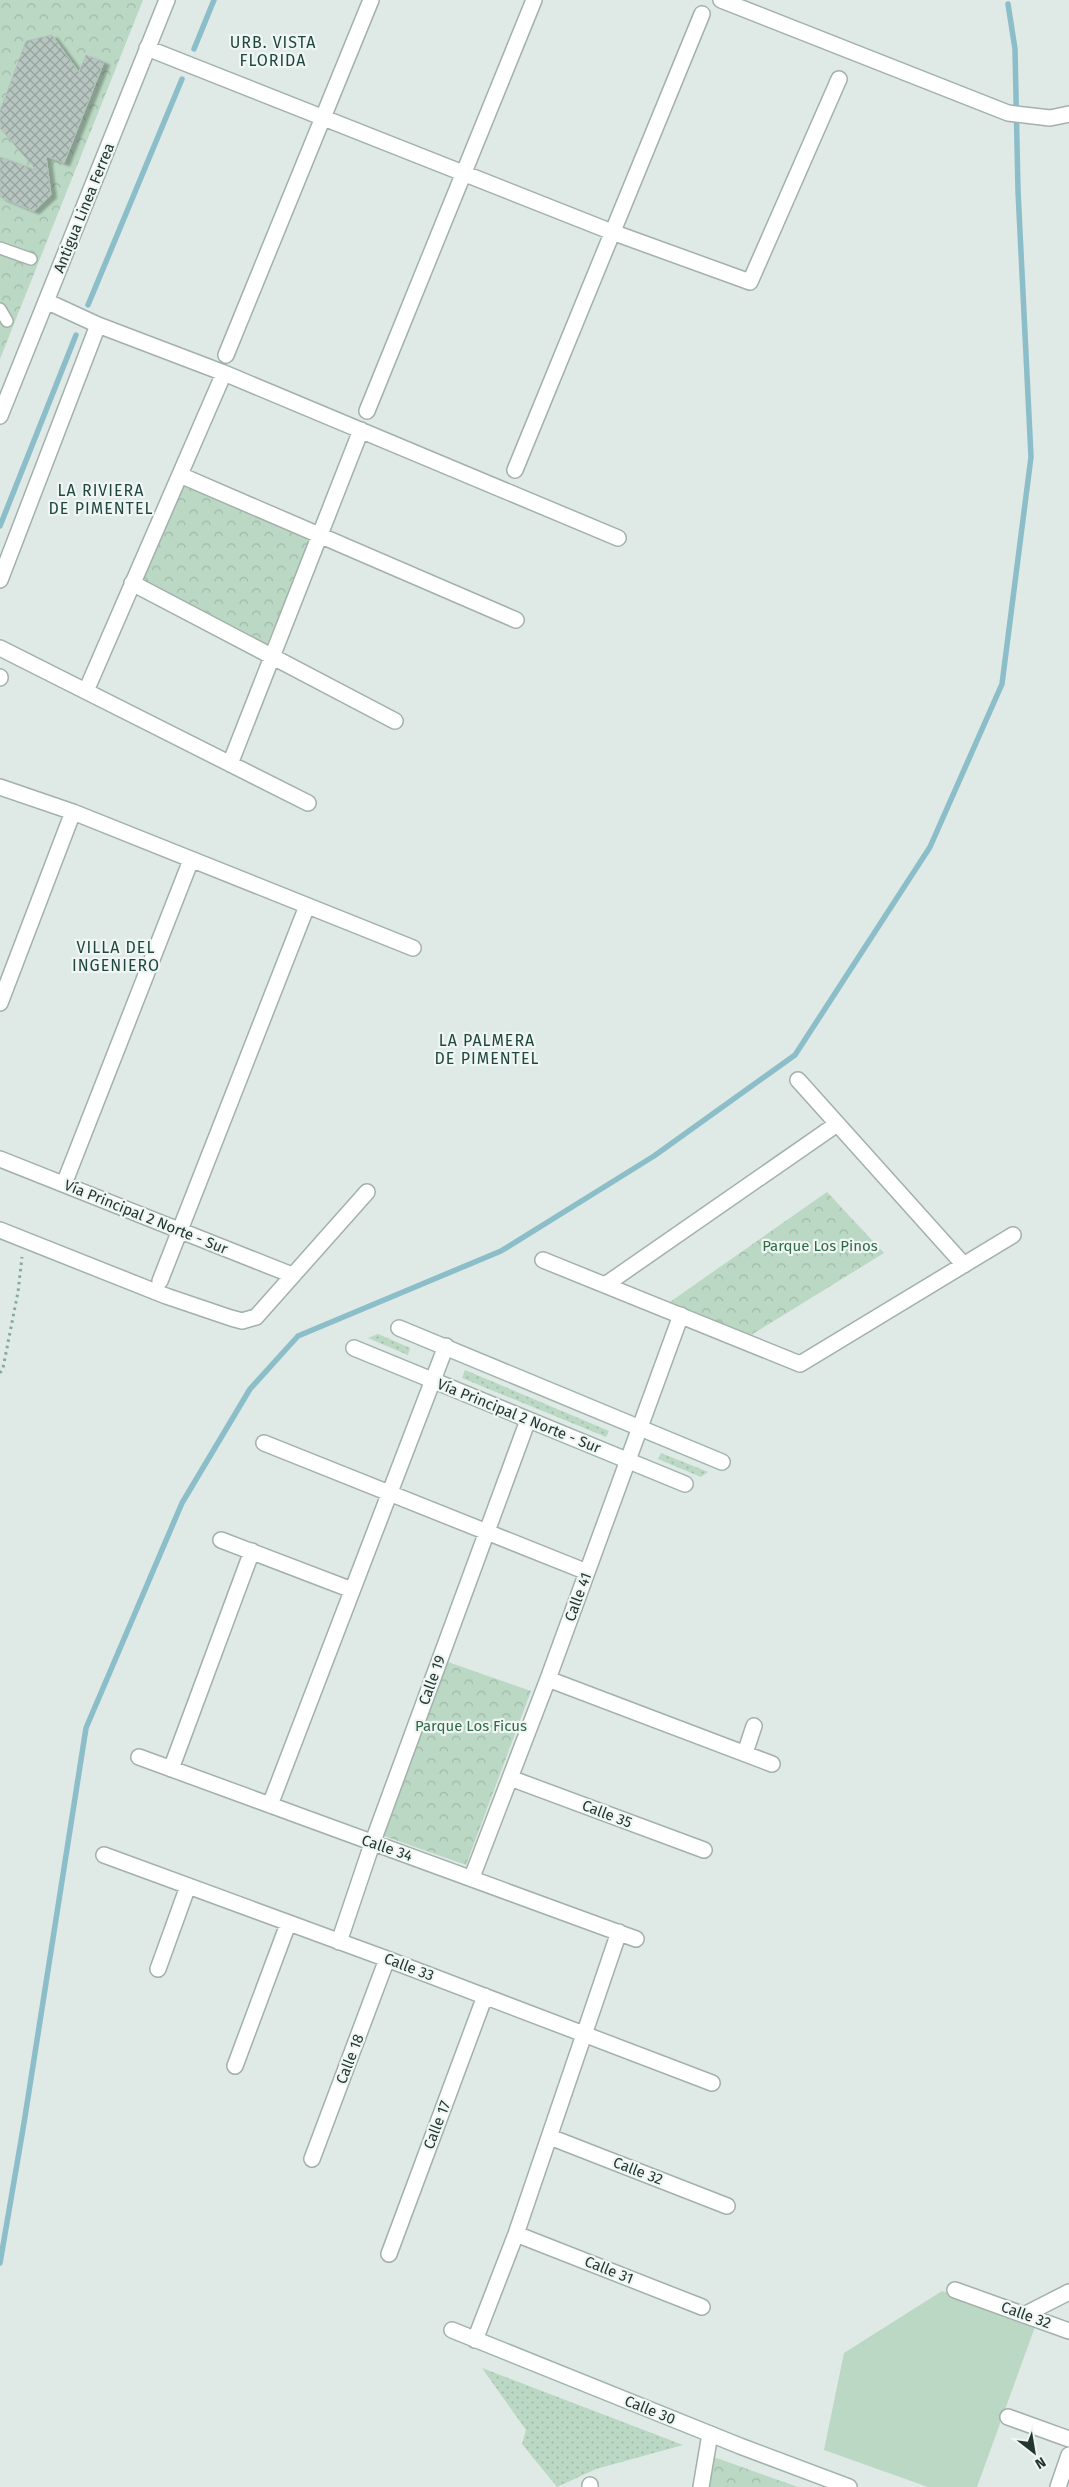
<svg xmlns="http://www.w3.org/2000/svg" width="1069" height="2487" font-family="'Fira Sans',sans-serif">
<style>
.grass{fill:url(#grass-dots)}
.forest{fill:url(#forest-crowns)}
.pitch{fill:#bad8c3}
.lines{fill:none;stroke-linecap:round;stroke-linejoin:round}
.stream{stroke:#8cbec9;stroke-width:5.5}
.building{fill:url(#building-cross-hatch);stroke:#b3c2bc;filter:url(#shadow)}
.lane-casing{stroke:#a3b0ac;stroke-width:14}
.street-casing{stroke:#a3b0ac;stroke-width:18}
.secondary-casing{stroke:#a0b4ad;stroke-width:18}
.path{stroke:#83aa9f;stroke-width:3;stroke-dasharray:2.5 4;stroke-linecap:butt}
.lane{stroke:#fff;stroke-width:11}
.street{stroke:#fff;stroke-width:15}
.secondary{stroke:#fff;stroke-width:15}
.labels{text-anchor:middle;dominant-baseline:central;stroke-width:4.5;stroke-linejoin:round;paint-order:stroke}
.street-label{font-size:15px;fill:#223732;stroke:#eff6f3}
.park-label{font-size:15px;fill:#306a49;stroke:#eff6f3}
.neighbourhood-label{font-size:16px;letter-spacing:1px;fill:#20473f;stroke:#eff6f3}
</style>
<defs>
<pattern id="grass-dots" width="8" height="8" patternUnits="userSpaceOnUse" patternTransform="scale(1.25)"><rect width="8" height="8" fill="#bad8c3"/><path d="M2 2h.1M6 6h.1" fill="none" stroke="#a0baa8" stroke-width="1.8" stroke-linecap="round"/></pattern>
<pattern id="forest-crowns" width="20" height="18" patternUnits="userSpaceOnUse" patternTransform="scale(1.25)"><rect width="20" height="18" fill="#bad8c3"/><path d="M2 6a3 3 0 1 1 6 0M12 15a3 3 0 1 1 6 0" fill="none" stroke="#a0baa8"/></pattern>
<pattern id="building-cross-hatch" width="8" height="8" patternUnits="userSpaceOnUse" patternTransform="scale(1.25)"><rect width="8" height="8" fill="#b8c6c1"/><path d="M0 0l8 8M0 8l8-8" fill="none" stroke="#95a29d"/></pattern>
<filter id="shadow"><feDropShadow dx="5.5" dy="3" stdDeviation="1" flood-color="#0004"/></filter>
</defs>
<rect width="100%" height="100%" fill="#dfe9e5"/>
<path class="grass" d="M378 1334 410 1348 408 1355 368 1338Z
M465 1370 609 1431 606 1437 462 1378Z
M661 1453 708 1472 701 1477 658 1459Z
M482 2368 683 2445 596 2469 557 2487 522 2444 526 2430Z"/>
<path class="forest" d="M0 0H143L0 359Z
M183 485 310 541 267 645 142 580Z
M827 1192 884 1253 751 1335 670 1302Z
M448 1662 531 1691 466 1865 384 1836Z
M711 2456 798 2487H707Z"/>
<path class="pitch" d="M942 2291 1036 2324 977 2487H928L824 2450 844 2353Z"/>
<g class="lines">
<path class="stream" d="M194 49 214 0
M88 305 182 79
M0 526 76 335
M0 2263 24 2123 86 1728 182 1503 250 1389 298 1336 501 1251 654 1156 795 1055 930 847 1002 684 1031 457 1018 191 1015 49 1008 4"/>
</g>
<path class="building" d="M52 35 79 72 86 55 104 62 64 163 46 156 51 195 34 211 0 197V157L36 170 0 128V111L26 41Z"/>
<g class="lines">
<g class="lane-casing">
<path id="lane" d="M0 248 31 259
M0 309 7 321"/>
</g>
<g class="street-casing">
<path id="street" d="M721 0 1008 113 1050 118 1069 114
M147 48 612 232 750 282 839 79
M46 301 98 325 224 373 618 538
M226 355 371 0
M367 411 534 0
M0 416 167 0
M515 470 702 14
M180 475 516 620
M0 580 98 325
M132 583 395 721
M0 648 308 803
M0 678V677
M86 691 224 373
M230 764 361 430
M0 787 73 812 413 948
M0 1003 73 812
M798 1080 964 1265
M0 1159 292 1275
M64 1184 191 860
M0 1230 166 1296 231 1318 242 1321 256 1317 367 1192
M543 1260 800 1364 1013 1235
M160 1281 307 906
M605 1285 837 1124
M264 1443 587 1572
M221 1540 352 1590
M548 1679 772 1764
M745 1753 754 1726
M139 1757 636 1939
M171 1769 252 1551
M510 1778 704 1850
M270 1805 446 1346
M104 1855 387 1959 712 2083
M472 1877 548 1679 681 1315
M339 1942 372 1844 528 1420
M158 1969 188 1886
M235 2066 288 1924
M550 2137 727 2206
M312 2159 387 1959
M516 2234 702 2307
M389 2254 485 1996
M955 2290 1069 2331
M1024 2315 1069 2292
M475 2340 516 2234 619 1932
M1008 2417 1069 2439
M590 2487V2485
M701 2487 710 2434
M1058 2487 1069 2455"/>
</g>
<g class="secondary-casing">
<path id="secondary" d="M399 1328 722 1462
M354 1348 685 1484
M452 2330 740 2446 849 2487"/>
</g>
<path class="path" d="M0 1373 3 1368 18 1292 22 1257"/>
<use href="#lane" class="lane"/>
<use href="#street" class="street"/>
<use href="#secondary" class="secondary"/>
</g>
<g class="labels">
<g class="street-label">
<text transform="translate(84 208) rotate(-68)">Antigua Linea Ferrea</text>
<text transform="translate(146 1217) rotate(22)">Vía Principal 2 Norte - Sur</text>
<text transform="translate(519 1416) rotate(22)">Vía Principal 2 Norte - Sur</text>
<text transform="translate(578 1597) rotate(-70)">Calle 41</text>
<text transform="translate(432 1680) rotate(-70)">Calle 19</text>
<text transform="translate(607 1814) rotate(21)">Calle 35</text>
<text transform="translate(387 1848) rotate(19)">Calle 34</text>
<text transform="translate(409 1967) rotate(21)">Calle 33</text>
<text transform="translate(350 2059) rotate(-69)">Calle 18</text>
<text transform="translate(437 2125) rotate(-69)">Calle 17</text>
<text transform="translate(638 2171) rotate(21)">Calle 32</text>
<text transform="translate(609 2270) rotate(22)">Calle 31</text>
<text transform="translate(1026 2315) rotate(20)">Calle 32</text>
<text transform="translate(650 2410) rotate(22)">Calle 30</text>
</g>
<g class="park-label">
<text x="820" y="1246">Parque Los Pinos</text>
<text x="471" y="1726">Parque Los Ficus</text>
</g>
<g class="neighbourhood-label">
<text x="273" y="42">URB. VISTA<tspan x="273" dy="18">FLORIDA</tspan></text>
<text x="101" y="490">LA RIVIERA<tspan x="101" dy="18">DE PIMENTEL</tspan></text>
<text x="116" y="947">VILLA DEL<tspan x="116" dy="18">INGENIERO</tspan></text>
<text x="487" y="1040">LA PALMERA<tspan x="487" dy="18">DE PIMENTEL</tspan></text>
</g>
</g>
<g transform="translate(1034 2452) rotate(149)" stroke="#eff6f3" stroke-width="4" paint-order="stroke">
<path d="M0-4L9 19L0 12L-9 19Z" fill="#223732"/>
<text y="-8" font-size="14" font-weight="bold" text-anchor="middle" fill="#223732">N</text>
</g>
</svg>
